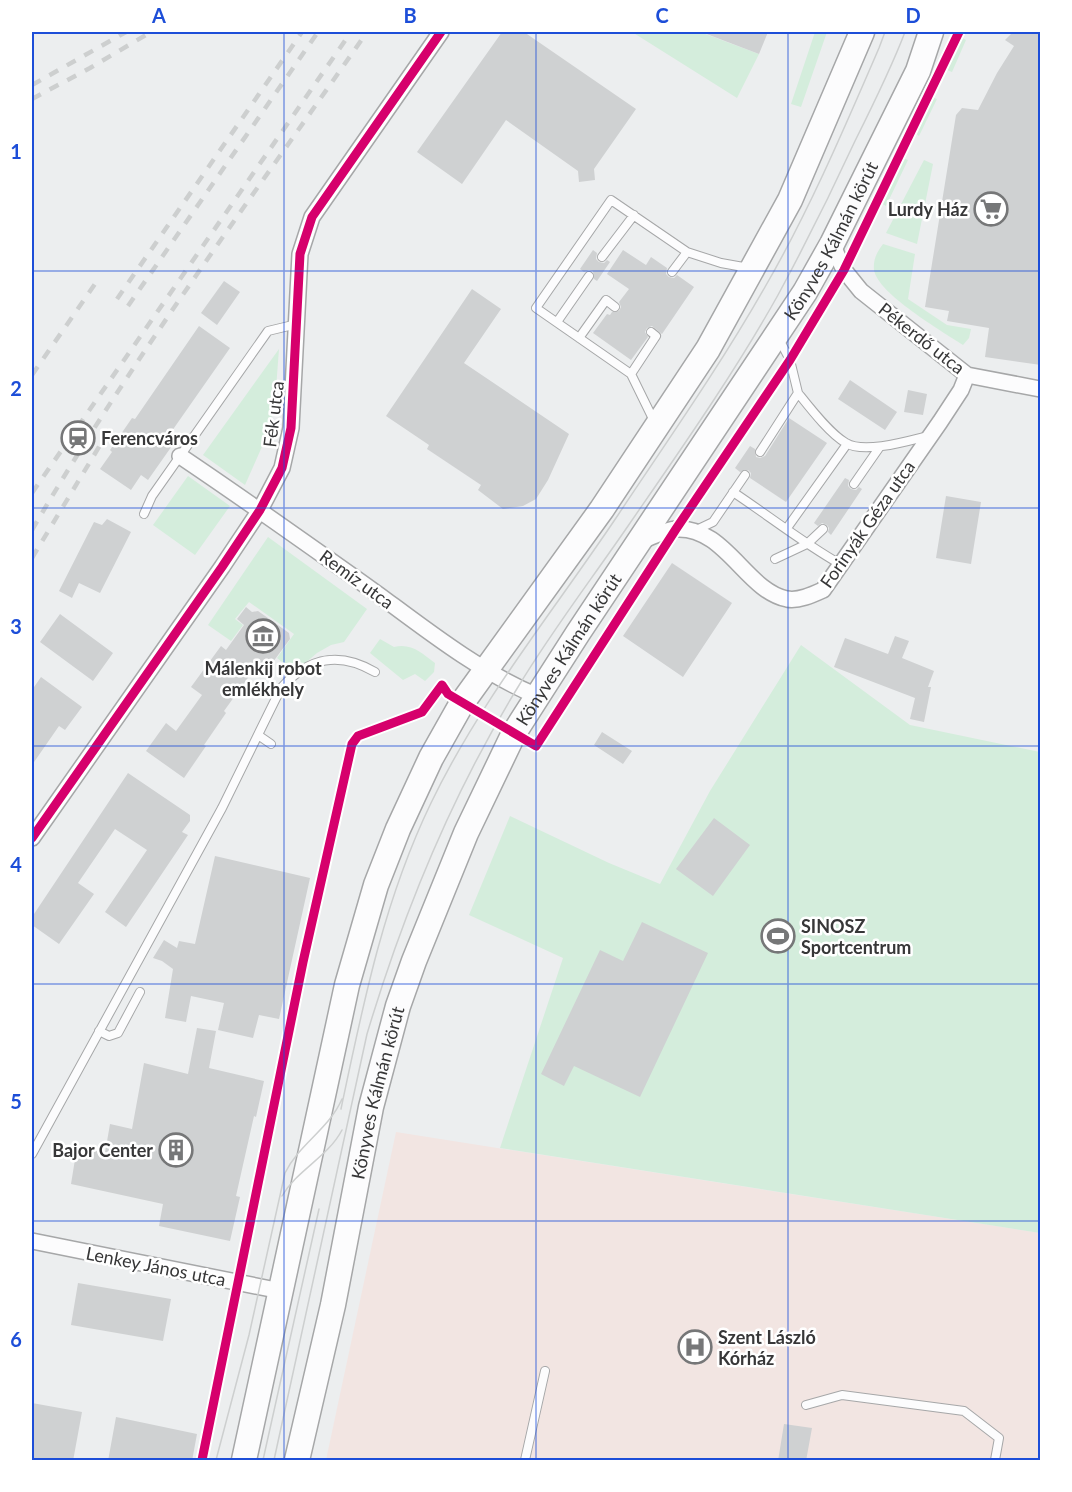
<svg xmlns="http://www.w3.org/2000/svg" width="1072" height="1492" font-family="Lato,sans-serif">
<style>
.medical{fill:#f2e5e2}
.green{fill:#d4eddc}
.building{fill:#cfd1d2}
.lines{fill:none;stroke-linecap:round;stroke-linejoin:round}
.service-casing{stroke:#a6a7a8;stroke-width:10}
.minor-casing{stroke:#a6a7a8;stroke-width:18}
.primary-casing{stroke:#a6a7a8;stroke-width:27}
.service{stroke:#fcfcfd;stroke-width:8}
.minor{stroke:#fcfcfd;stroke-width:15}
.primary{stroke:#fcfcfd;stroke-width:24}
.tram{stroke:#cdcfcf;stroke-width:1.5}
.rail{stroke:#cdcfcf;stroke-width:4.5;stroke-dasharray:10 10;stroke-linecap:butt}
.cycleway-casing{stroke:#fff;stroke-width:13}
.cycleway{stroke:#d6006c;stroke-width:9}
.grid{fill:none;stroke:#1d4ed8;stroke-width:1.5;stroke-opacity:0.55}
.labels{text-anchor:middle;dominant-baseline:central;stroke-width:5;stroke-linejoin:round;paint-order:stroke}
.poi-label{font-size:18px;font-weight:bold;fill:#373738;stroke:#fff;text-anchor:start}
.street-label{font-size:18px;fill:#373738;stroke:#fff}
.neatline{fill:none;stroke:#1d4ed8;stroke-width:2}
.grid-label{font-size:20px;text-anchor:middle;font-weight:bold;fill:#1d4ed8}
</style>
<rect width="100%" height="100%" fill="#eceeef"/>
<path class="medical" d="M396 1132 1040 1233V1460H326Z"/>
<path class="green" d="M632 32H700L759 54 737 98Z
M815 32H827L801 107 791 104Z
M961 37 966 40 952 72 947 70Z
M932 97 937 99 919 136 915 133Z
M903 158 908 160 886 206 881 203Z
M924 160 933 164 917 244 886 233Z
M883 244 915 254 908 299 947 325 971 329 969 338 963 345C942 331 878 294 874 270 873 259 877 252 883 244Z
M279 349 275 402 268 433 245 485 203 455Z
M188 476 230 506 195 555 153 525Z
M268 537 367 609 344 642 331 645 317 653 295 672 277 658 294 634 249 602 235 619 243 625 231 641 208 625Z
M380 639 394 647C412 643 421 653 435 663L434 672 425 681 415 674 403 680 370 653Z
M801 645 910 725 1040 752V1233L500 1148 563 958 469 915 510 816 609 863 660 884 710 791Z"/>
<path class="building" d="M502 32H524L636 109 594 169 595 180 579 182 578 171 506 120 462 184 417 152Z
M704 32H768L759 54 704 33Z
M1013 32H1041V365L985 357 989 328 947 321 949 311 925 307 956 115 962 108 978 110 997 73 1014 46 1005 40Z
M593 250 597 253 596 259 599 262 604 263 607 260 610 262 597 281 594 279 593 271 589 270 584 272 580 269Z
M623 250 646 265 651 257 667 268 666 274 669 277 674 278 677 275 694 287 662 334 652 326 647 328 645 332 648 337 631 360 593 333 607 314 610 315 612 312 619 311 621 307 619 302 629 289 607 274Z
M224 281 240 292 217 325 201 313Z
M472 289 501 309 464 363 569 434 548 480 536 499 523 506 503 509 478 490 481 485 427 449 429 445 386 416Z
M199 326 230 348 167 438 174 443 148 480 141 475 131 490 100 469 112 452 110 450 132 418 135 419Z
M850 380 897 412 885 430 838 399Z
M908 390 927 394 923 415 904 412Z
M789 418 827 443 786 502 750 478 751 473 748 470 740 472 735 468 750 446 755 449 756 457 760 458 765 456Z
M845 478 849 480 848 486 851 489 856 490 859 487 862 489 831 535 828 532 829 528 827 525 822 523 818 526 814 523Z
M946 496 981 502 971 564 936 558Z
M107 519 131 532 100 593 79 583 72 598 59 591 94 522 102 525Z
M672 563 732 603 683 677 623 636Z
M246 607 252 612 258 611 289 633 290 639 270 666 255 668 224 711 226 713 204 745 206 746 184 778 146 751 166 723 176 731 202 695 191 687 221 646 226 650 244 625 237 619Z
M60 614 113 653 93 681 40 642Z
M895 636 909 641 902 658 934 671 928 687H931L924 722 910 719 915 698 834 667 845 638 888 654Z
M41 677 82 707 65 730 59 726 32 765V690Z
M602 732 632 751 623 764 594 745Z
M128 773 190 815V821L182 832 188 835 126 927 105 912 147 850 115 829 78 883 94 894 59 944 32 925V917Z
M714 818 750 845 713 896 676 869Z
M215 856 310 878 279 1019 259 1015 253 1038 218 1030 224 1003 191 996 186 1022 165 1018 173 969 162 961 153 958 164 940 177 948 179 941 195 944Z
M642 922 708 953 640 1097 574 1066 564 1086 541 1074 600 950 623 961Z
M197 1028 216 1031 209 1068 264 1081 256 1117 254 1116 236 1196 240 1197 230 1241 159 1226 163 1204 71 1184 77 1147 105 1153 110 1124 132 1129 144 1063 188 1074Z
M78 1283 171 1299 163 1341 71 1325Z
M32 1403 82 1412 73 1461H32Z
M116 1417 197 1434 192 1461H108Z
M784 1424 812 1428 806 1461H778Z"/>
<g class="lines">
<g class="service-casing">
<path id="service" d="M602 257 634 215
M672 272 687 252 721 263 749 268
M557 322 589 276
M651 332 656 336 631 374 655 423
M579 338 606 300 615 307
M631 374 536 308 611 200 687 252
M798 393C810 408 830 434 846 443 864 454 908 441 928 436
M760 452 798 393 790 360 779 339
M854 484 879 448
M733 492C769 516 803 543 840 564
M144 514 152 496 268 331 297 324
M787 528 847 444
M694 531 713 522 745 475
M775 559 807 544 823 529
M258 735 271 744
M99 1031 109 1036 118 1033 140 992
M32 1154 222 808 281 688C309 657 339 651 375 672
M806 1405 842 1395 964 1411 999 1438 995 1460
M525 1460 545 1371"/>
</g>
<g class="minor-casing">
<path id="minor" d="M832 244 844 270 861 291 967 375 1040 389
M180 456C247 501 313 548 379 595 429 632 480 672 537 696
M641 541C652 537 665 530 676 529 725 526 746 591 787 599 799 601 812 595 823 590L940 422 961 390 967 375
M32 838 222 567 260 510 282 468 291 428 300 254 312 217 441 32
M32 1241 281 1291"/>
</g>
<g class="primary-casing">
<g id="primary">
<path d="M244 1460 347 985 376 885 398 829 431 758 462 703 602 509 708 349 790 200 862 32"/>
<path id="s1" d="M297 1460 333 1305 371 1107 398 1006 414 961 466 833 514 733 578 633 805 292 832 244 918 71 931 32"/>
</g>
</g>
<use href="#service" class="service"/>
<use href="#minor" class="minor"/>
<use href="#primary" class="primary"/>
<path class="tram" d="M341 1109C363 1004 384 900 431 803 481 699 554 611 618 515 668 440 720 366 765 287 809 211 844 129 879 48L885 32
M282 1196C297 1170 328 1157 342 1130
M216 1460 249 1335 285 1173C299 1144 329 1129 342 1099
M263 1460 319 1209
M274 1460 367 1034C403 914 452 794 518 687 551 632 591 580 628 526 679 452 734 374 778 295 805 245 831 193 855 141 873 105 891 69 905 32"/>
<path class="rail" d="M32 85 126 32
M32 99 90 68 151 32
M117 299 302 32
M128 306 318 32
M32 375 95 284
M32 493 351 32
M32 530C133 357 253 196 367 32
M32 558 114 422"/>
<g class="cycleway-casing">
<path id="cycleway" d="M32 838 222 567 260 510 282 468 291 428 300 254 312 217 441 32
M202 1460 303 962 352 744 358 736 422 712 442 685 448 694 536 746 676 529 790 360 844 270 959 32"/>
</g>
<use href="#cycleway" class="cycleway"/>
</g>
<path class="grid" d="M284 32V1460M536 32V1460M788 32V1460M32 271H1040M32 508H1040M32 746H1040M32 984H1040M32 1221H1040"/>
<defs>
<g id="supermarket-ring" transform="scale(1.725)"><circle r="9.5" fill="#fff" stroke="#767778" stroke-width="1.5"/><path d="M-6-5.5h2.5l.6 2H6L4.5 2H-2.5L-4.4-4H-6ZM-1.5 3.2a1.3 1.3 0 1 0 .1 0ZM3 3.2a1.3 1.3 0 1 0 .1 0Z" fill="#767778"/></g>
<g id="station-ring" transform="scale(1.725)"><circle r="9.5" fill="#fff" stroke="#767778" stroke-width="1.5"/><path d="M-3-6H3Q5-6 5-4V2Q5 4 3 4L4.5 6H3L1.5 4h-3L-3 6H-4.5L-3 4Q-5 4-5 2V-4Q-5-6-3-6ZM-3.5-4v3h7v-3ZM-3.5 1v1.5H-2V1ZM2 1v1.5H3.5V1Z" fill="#767778"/></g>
<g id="museum-ring" transform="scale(1.725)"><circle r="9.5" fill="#fff" stroke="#767778" stroke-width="1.5"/><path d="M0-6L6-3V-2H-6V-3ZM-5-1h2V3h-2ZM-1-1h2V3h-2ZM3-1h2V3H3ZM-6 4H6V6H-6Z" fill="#767778"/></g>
<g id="stadium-ring" transform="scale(1.725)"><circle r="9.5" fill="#fff" stroke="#767778" stroke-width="1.5"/><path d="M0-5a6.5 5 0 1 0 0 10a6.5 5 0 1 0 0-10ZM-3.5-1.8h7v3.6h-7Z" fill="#767778"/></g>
<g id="building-ring" transform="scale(1.725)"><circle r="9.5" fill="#fff" stroke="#767778" stroke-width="1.5"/><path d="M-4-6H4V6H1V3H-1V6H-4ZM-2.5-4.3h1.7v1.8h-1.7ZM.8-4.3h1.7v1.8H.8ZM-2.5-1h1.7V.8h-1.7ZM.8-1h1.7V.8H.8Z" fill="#767778"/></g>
<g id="hospital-ring" transform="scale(1.725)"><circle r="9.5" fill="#fff" stroke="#767778" stroke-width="1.5"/><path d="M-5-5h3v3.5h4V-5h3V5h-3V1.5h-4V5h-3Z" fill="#767778"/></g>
</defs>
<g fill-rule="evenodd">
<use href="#supermarket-ring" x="991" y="209"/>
<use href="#station-ring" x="78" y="438"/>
<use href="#museum-ring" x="263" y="636"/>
<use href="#stadium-ring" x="778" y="936"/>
<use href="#building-ring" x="176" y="1150"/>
<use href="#hospital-ring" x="695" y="1347"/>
</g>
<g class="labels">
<g class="poi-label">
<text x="968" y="209" text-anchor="end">Lurdy Ház</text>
<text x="101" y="438">Ferencváros</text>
<text x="263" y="668" text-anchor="middle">Málenkij robot<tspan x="263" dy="21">emlékhely</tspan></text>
<text x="801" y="926">SINOSZ<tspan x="801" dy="21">Sportcentrum</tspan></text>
<text x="153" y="1150" text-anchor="end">Bajor Center</text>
<text x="718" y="1337">Szent László<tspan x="718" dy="21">Kórház</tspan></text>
</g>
<g class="street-label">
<text stroke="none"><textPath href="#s1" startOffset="1348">Könyves Kálmán körút</textPath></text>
<text transform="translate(922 338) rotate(38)">Pékerdő utca</text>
<text transform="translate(273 414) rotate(-83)">Fék utca</text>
<text transform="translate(867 524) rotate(-55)">Forinyák Géza utca</text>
<text transform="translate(357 579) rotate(36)">Remíz utca</text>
<text stroke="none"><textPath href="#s1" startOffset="862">Könyves Kálmán körút</textPath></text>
<text stroke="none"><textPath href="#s1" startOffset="376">Könyves Kálmán körút</textPath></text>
<text transform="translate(156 1266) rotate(11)">Lenkey János utca</text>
</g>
</g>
<rect width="1072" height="1492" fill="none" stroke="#ffffff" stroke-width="66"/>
<rect x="33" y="33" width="1006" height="1426" class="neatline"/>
<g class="grid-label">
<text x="159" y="23">A</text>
<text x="410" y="23">B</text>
<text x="662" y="23">C</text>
<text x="913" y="23">D</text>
<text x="16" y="159">1</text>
<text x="16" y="396">2</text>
<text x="16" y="634">3</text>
<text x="16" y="872">4</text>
<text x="16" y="1109">5</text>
<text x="16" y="1347">6</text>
</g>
</svg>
